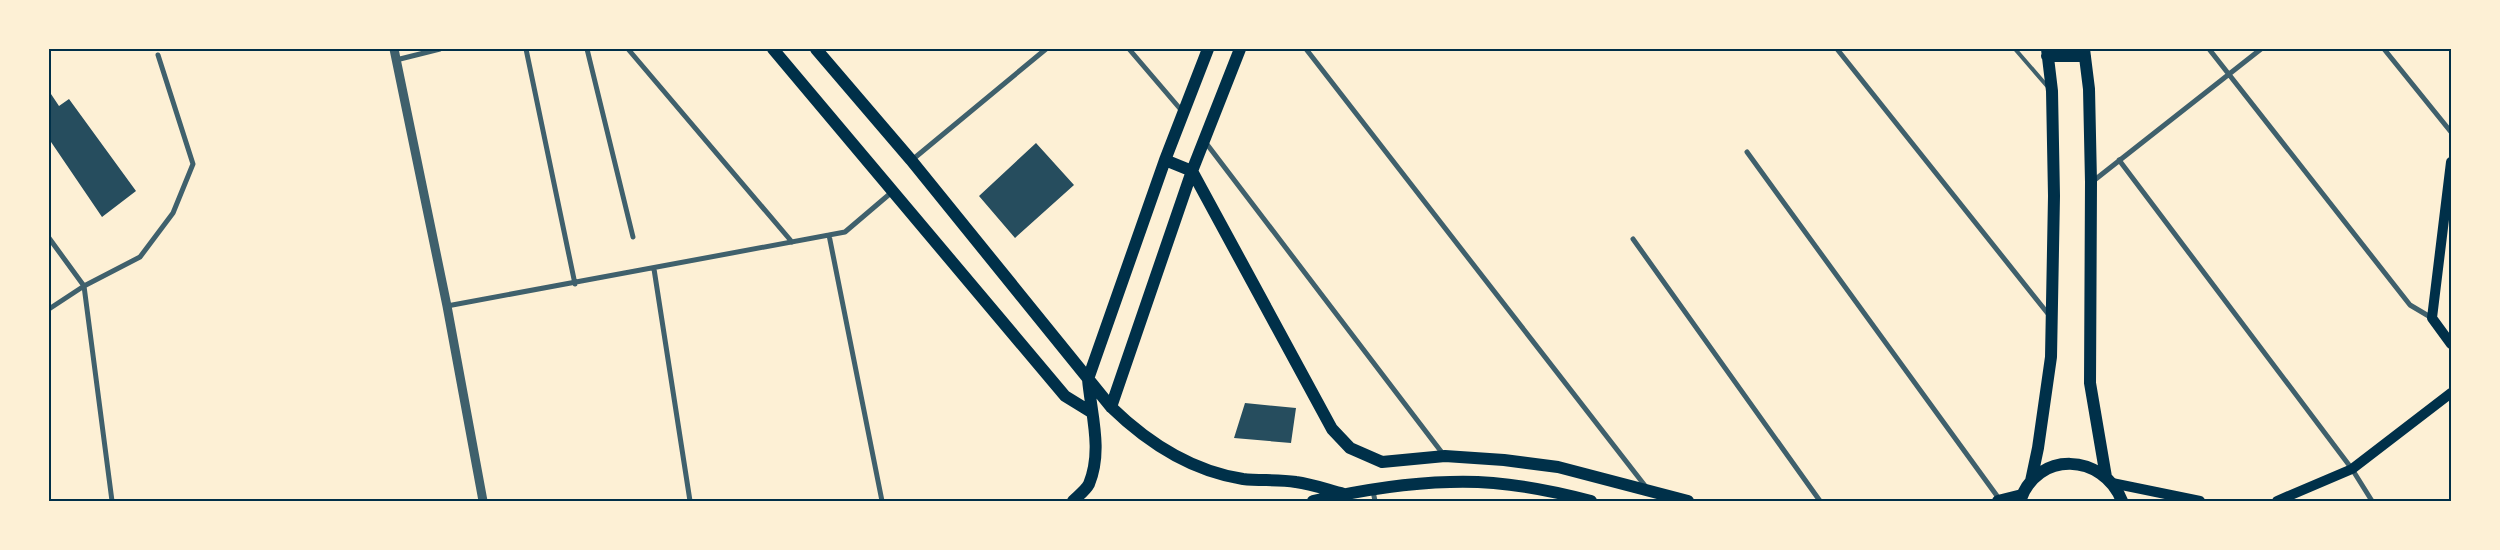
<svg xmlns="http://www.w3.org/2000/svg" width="2500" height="550" font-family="'DejaVu Sans',sans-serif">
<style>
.building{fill:#264d5e}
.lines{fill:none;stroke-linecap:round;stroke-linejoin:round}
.service{stroke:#3f606c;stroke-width:4}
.minor{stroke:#3f606c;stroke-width:5}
.tertiary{stroke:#3f606c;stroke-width:9}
.secondary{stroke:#003049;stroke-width:10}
.primary{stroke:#003049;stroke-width:12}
.neatline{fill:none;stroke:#003049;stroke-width:2}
</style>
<rect width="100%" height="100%" fill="#fdf0d5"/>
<path class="building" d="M49 91 59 106 69 99 136 191 102 217 49 139Z
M1036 143 1074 185 1015 238 979 196Z
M1245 403 1296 408 1291 443 1234 438Z"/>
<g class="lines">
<path class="service" d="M2015 49 2047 86"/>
<path class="minor" d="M526 49 575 284
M587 49 633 237
M628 49 792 242
M1129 49 1182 111
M1306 49 1646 487
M1837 49 2049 315
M2209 49 2410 305 2432 318
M2384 49 2451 132
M396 60 440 49
M1206 143 1443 454
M1747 152 2000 500
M912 160 1046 49
M2119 160 2352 469 2372 501
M2092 182 2261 49
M829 235 882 501
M49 238 84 286 112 501
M1633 239 1820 501
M654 269 690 501
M447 306 845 232 892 192
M49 309 84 286 140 257 173 213 193 164 158 55
M1373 491 1375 501"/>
<path class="tertiary" d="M394 49 447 306 483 501"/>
<path class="secondary" d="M2451 162 2432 318 2451 344
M2112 483 2200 501
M2277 501 2352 469 2451 393"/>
<path class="primary" d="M773 49 1065 396 1091 412
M816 49 911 160 1111 407C1148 443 1191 471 1243 479 1260 481 1278 479 1296 482 1312 484 1328 490 1344 494
M2084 49 2089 89 2091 182 2090 383 2106 477
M2047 56H2085
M1165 160 1192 171
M1192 171 1332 429 1350 448 1382 462 1445 456 1504 460 1558 467 1688 501
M1111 407 1192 171 1240 49
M2031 481 2038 448 2051 357 2054 196 2052 91 2047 49
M1073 501C1078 496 1086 490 1089 484 1103 450 1091 414 1088 379L1165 160 1208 49
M1313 501C1357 491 1405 483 1450 482 1497 480 1546 489 1591 501
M1998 501 2022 495
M2020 501C2037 450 2103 453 2122 501"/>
</g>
<rect width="2500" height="550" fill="none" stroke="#fdf0d5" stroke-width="100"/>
<rect x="50" y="50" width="2400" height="450" class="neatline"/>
</svg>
